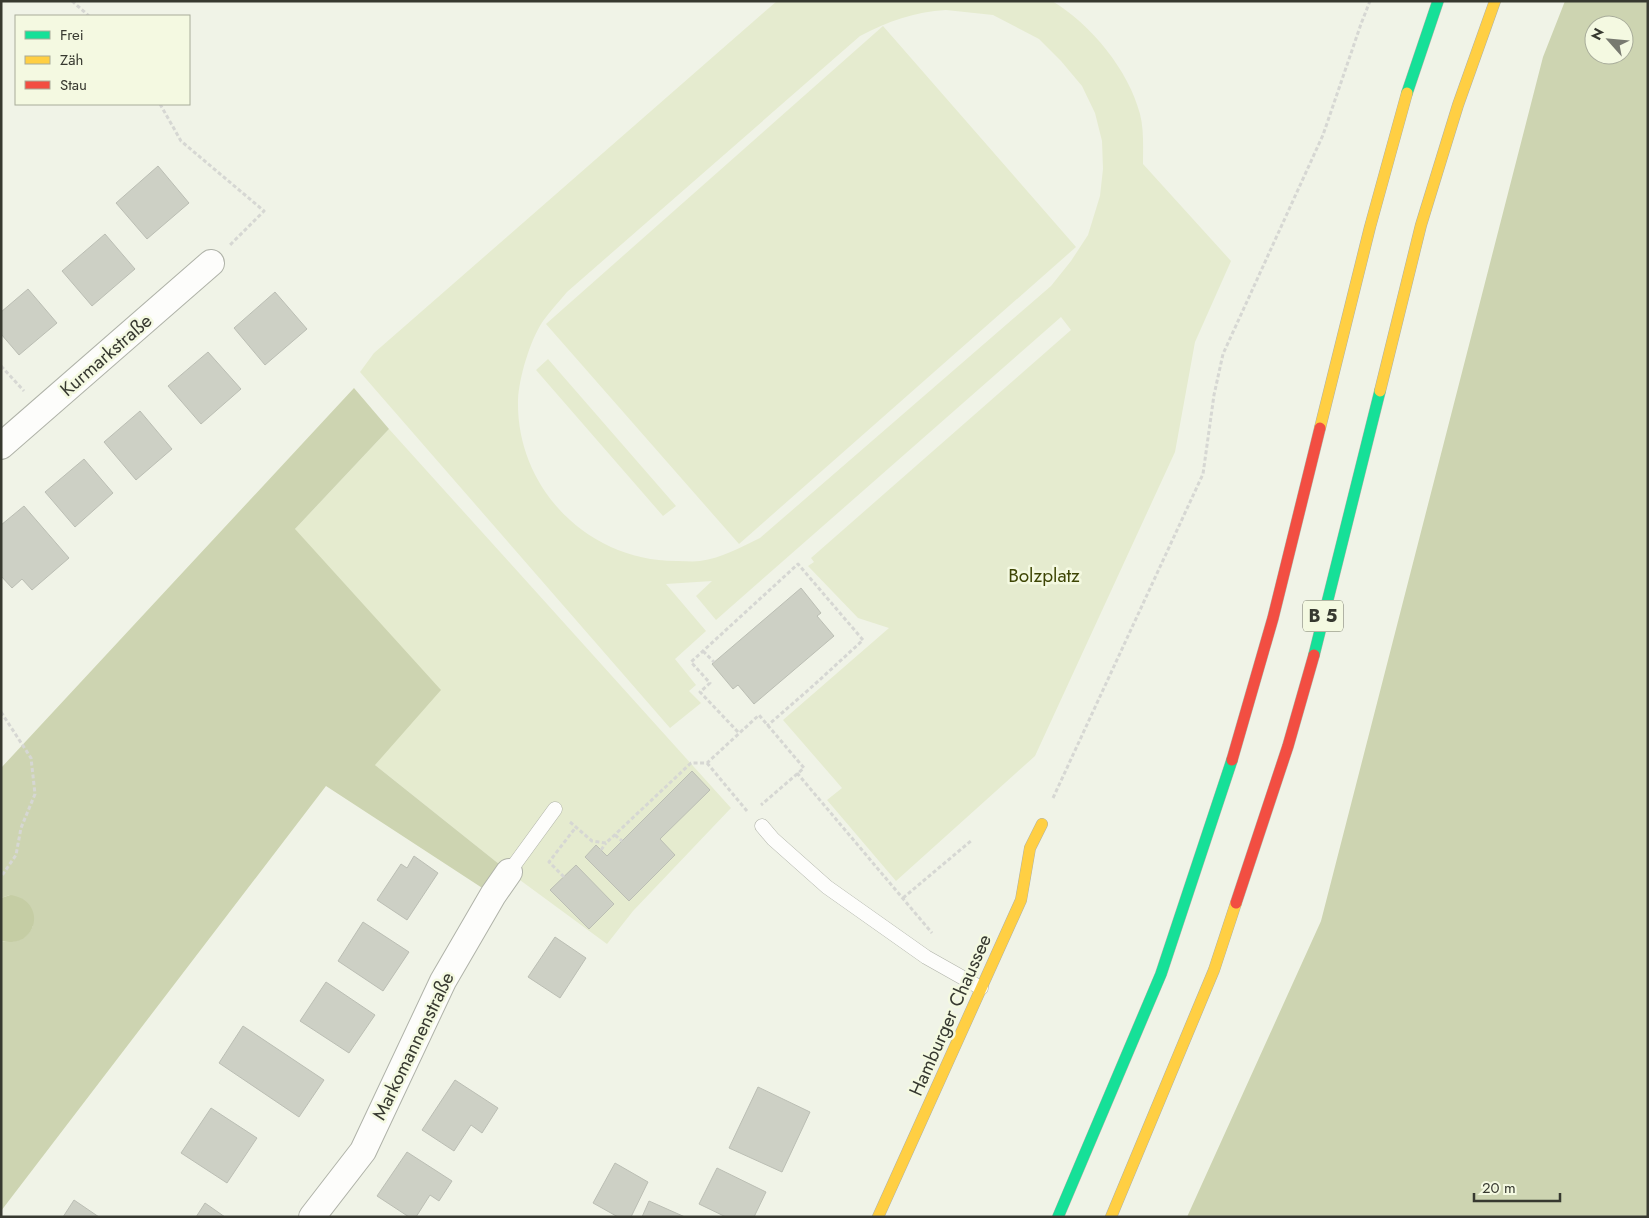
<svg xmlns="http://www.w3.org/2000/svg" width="1649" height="1218" font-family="Jost,sans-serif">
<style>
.green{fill:#e5ebcf;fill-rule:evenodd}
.forest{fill:#cdd4b1;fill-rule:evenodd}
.water{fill:#c5cda4}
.building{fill:#cdd0c5;stroke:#bbbeb4}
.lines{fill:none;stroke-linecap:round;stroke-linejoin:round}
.lane-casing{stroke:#afb2a8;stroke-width:15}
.street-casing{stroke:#afb2a8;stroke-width:28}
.fast-casing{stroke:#afb2a8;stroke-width:12}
.slow-casing{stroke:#afb2a8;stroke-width:12}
.jam-casing{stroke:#afb2a8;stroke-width:12}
.path{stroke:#d6d7d3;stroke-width:3;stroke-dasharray:4 2.5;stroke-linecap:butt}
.lane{stroke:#fdfdfb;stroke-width:14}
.street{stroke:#fdfdfb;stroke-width:26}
.fast{stroke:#16e098;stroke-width:11}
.slow{stroke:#ffcf43;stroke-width:11}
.jam{stroke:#f24e42;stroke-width:11}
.labels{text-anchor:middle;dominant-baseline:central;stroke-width:5;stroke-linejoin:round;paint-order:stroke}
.shield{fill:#f4f9e1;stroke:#707365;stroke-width:1}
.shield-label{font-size:18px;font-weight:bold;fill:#373930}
.street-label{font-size:19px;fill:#373930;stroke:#f4f9e1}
.park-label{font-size:19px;fill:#3e4605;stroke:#f4f9e1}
</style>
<rect width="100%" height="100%" fill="#f0f3e7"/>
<path class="green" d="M777 1H1052C1091 24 1129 71 1140 114 1144 130 1143 147 1143 164L1231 261 1195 342 1175 452 1035 756 896 881 827 800 842 788 783 720 889 628 858 618 808 566 814 562 811 558 1071 330 1061 317 716 620 696 596 712 581 666 584 706 631 675 659 696 685 689 691 701 703 670 728 360 372 374 353ZM946 10 993 15 1039 39 1061 61 1082 86 1095 113 1102 141 1103 169 1100 196 1088 235 1071 261 1051 286 760 538C741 547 722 558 700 561 693 562 685 561 678 561 589 562 516 489 518 400 519 378 530 340 543 321 550 311 559 302 567 292L860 36C888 21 914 12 946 10Z
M883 26 1076 247 739 544 546 324Z
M548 359 676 506 663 516 536 370Z
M389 429 731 808 633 911 607 944 509 872 375 765 295 529Z"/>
<path class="forest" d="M1565 1H1648V1217H1187L1321 921 1543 57ZM1594 25H1624V55H1594Z
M354 388 389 429 295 529 441 690 375 765 509 872 493 895 326 786 1 1211V941C15 944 27 939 33 926L10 895 1 898V768Z"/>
<path class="water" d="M10 895C48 900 38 950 1 941V898Z"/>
<path class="building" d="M158 166 189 203 147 239 116 203Z
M105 234 135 269 92 306 62 271Z
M28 289 57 323 19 355 1 334V312Z
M275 292 307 329 265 365 234 328Z
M208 352 241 389 201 424 168 386Z
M140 411 172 449 136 480 104 442Z
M84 459 113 493 75 527 45 492Z
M24 506 69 558 32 590 22 579 12 588 1 576V525Z
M801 588 821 613 817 616 834 636 754 704 738 685 733 689 712 664Z
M692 771 710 790 660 839 675 855 629 901 585 857 596 845 607 856Z
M414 856 438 873 407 920 377 900 401 864 407 868Z
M576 865 614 904 589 929 550 890Z
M363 922 409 952 383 991 338 961Z
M555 937 586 958 560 998 528 977Z
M326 982 375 1015 349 1053 300 1021Z
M243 1026 324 1080 299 1117 219 1063Z
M455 1080 498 1108 482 1133 471 1125 454 1151 422 1130Z
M758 1087 810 1112 782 1172 729 1148Z
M211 1108 257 1138 227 1183 181 1153Z
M407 1152 452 1181 439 1201 430 1195 416 1217H409L377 1196Z
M615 1163 648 1182 631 1217H618L593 1203Z
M717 1168 766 1192 754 1217H726L699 1204Z
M74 1200 99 1217H63Z
M649 1201 685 1217H642Z
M205 1203 225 1217H196Z"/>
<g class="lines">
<g class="lane-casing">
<path id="lane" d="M762 826 773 839 827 887 926 957 981 988
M509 872 555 809"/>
</g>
<g class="street-casing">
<path id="street" d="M1 446 211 263
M312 1217 363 1151 443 981 493 895 509 872"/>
</g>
<g class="fast-casing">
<path id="fast" d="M1407 93 1438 1
M1314 655 1380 391
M1058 1217 1161 974 1232 760"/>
</g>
<g class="slow-casing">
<path id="slow" d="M1380 391 1421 225 1458 105 1495 1
M1320 428 1370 227 1407 93
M878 1217 1021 900 1030 848 1042 824
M1111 1217 1214 970 1236 903"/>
</g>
<g class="jam-casing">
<path id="jam" d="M1232 760 1273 618 1320 428
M1236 903 1288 746 1314 655"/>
</g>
<path class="path" d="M72 1 89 16
M160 104 181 141 264 211 230 245
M1 366 24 391
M703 651 714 662
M1 712 31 758 35 794 21 828 16 855 1 877
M738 732 700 692 710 683 691 662 798 564 863 640 814 685 767 726
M707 763 747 811
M797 773 932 933
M1053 798 1203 474 1214 395 1223 354 1323 135 1361 24 1370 1
M570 822 592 841 606 843 691 763H707L759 715 804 768 761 805
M615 835 622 841
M601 850 606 843
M564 877 549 862 576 827
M903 898 972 840"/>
<use href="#lane" class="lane"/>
<use href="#street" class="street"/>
<use href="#fast" class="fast"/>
<use href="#slow" class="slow"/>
<use href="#jam" class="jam"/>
</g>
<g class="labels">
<rect class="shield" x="1303" y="600.5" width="40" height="31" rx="4"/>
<g class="shield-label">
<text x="1323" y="616">B 5</text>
</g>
<g class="street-label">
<text transform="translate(106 355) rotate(-41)">Kurmarkstraße</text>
<text transform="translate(950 1015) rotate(-66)">Hamburger Chaussee</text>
<text transform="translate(413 1046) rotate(-64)">Markomannenstraße</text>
</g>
<g class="park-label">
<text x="1044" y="575">Bolzplatz</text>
</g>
</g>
<rect width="1649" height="1218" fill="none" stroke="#373930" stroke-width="5"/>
<rect x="15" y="15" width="175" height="90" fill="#f4f9e1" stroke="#a8ac9a"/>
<rect x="25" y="31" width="25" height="8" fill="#16e098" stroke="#a8ac9a"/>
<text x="60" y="40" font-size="15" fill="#373930">Frei</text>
<rect x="25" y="56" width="25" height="8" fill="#ffcf43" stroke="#a8ac9a"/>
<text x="60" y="65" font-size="15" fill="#373930">Zäh</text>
<rect x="25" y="81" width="25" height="8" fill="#f24e42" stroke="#a8ac9a"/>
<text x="60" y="90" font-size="15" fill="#373930">Stau</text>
<g transform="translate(1609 40) rotate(297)"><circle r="24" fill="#f4f9e1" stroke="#a8ac9a"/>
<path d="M0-4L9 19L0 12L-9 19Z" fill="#787a70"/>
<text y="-8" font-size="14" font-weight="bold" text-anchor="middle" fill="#373930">N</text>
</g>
<path d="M1474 1193v8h86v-8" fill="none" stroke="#373930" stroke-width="2.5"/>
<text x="1482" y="1193" font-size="15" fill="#373930" stroke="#f4f9e1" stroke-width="4" paint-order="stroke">20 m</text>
</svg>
